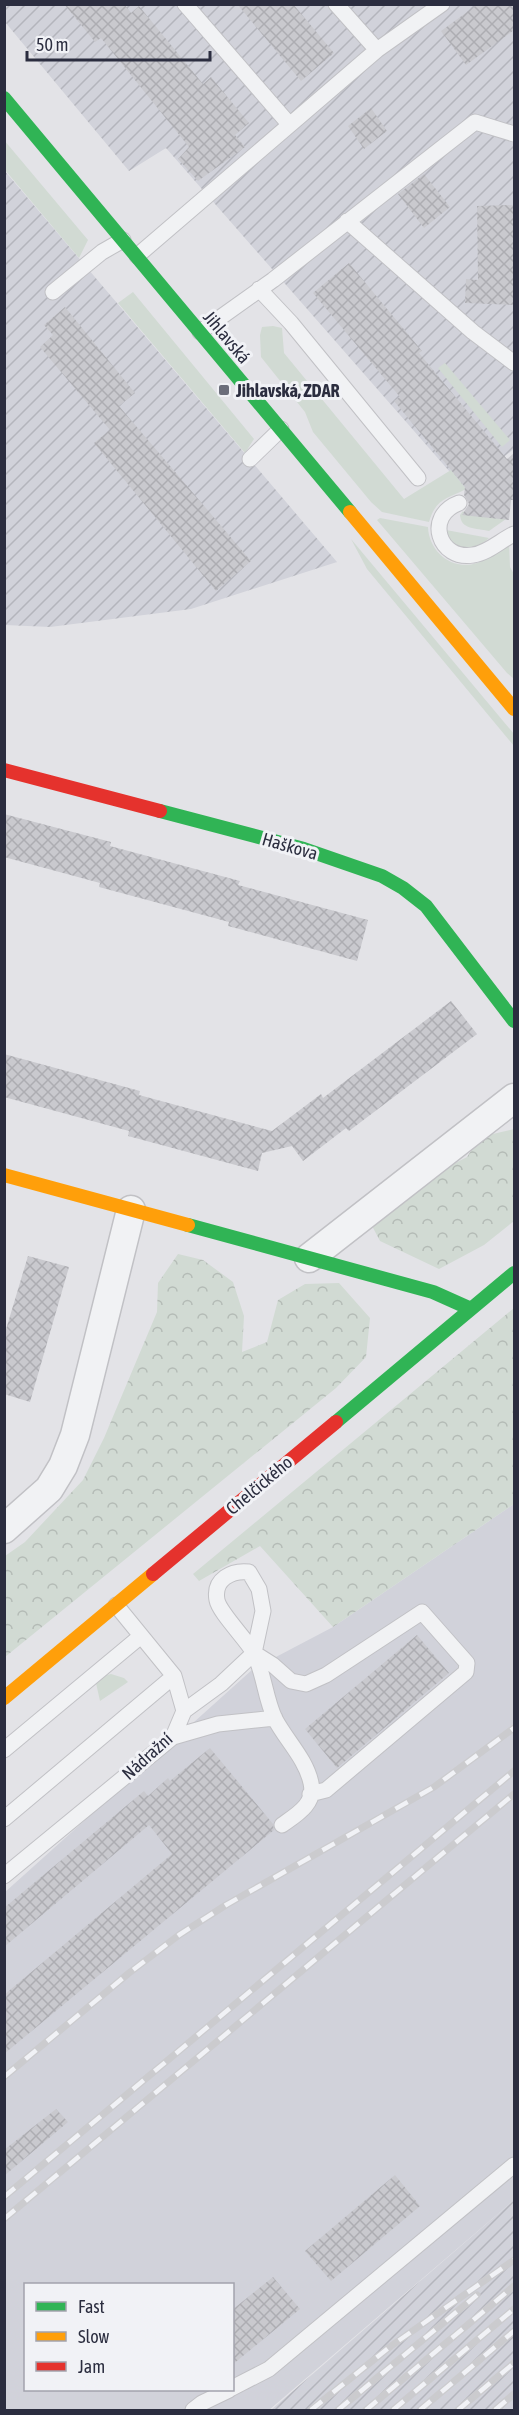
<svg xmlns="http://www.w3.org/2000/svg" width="519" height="2415" font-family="'Asap Condensed',sans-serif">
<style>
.built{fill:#d1d2da;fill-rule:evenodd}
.industrial{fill:url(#industrial-furrows)}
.grass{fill:#d1dad3}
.forest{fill:url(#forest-crowns)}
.building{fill:url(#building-cross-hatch)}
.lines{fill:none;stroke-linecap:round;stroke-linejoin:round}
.lane-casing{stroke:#c1c1c5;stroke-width:17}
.street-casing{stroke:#c1c1c5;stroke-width:31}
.lane{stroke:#f1f2f4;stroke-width:15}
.street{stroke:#f1f2f4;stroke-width:28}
.fast{stroke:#30b455;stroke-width:14}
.slow{stroke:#ff9f0a;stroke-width:14}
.jam{stroke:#e5322d;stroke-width:14}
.rail-casing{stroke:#cbcbce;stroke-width:7}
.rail{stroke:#f1f2f6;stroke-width:4.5;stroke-dasharray:14;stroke-linecap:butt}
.poi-dot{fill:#6b6d7a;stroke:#f1f2f6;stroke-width:2}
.labels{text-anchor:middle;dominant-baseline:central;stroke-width:6;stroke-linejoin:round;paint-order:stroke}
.street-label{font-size:18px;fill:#2b2d3f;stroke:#f1f2f6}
.poi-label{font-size:18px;font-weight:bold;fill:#2b2d3f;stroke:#f1f2f6;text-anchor:start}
</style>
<defs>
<pattern id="industrial-furrows" width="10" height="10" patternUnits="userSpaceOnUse" patternTransform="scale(1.5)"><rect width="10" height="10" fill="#d1d2da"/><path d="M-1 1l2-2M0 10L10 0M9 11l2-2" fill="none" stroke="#b4b5bc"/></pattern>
<pattern id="forest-crowns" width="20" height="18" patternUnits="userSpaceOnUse" patternTransform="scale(1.5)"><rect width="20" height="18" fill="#d1dad3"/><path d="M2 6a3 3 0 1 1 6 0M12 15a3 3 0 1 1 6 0" fill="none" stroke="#b4bbb6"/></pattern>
<pattern id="building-cross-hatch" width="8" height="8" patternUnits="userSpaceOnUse" patternTransform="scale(1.5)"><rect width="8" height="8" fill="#c9c9ce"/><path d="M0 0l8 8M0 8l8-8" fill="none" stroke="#adadb2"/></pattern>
</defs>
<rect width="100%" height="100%" fill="#e3e3e7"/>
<path class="built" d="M514 1504V2200L269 2410H5L4 1893 253 1669 333 1627ZM26 2284H232V2390H26Z"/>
<path class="industrial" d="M4 5H514V449L464 488 166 148 129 171 5 22Z
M4 170 337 562 191 609 50 627 5 625Z
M514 2200V2410H271Z"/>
<path class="grass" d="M4 140 88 240 79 258 5 170Z
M133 292 254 439 245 453 118 303Z
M273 326 282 328 284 353 404 499 451 470 466 489C447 499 436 498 429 522L382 512 371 502 313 432 305 412 261 357 260 335 262 327Z
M445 363 510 440 502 447 438 368Z
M463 511 466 515 506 519 489 531C476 528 461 530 460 515Z
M380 518 428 527C429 552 452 571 477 563 489 559 499 550 509 542L510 567 514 574V679L507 673 377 520Z
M446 530 489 538C473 553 454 554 446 530Z
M351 539 514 734V746L367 569Z
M111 1674 124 1678 128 1682 100 1701 96 1683 103 1676Z"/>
<path class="forest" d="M514 1129V1221L484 1245 439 1269 380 1241 371 1224 438 1172 467 1157 480 1137Z
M178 1254 203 1260 233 1282 244 1316 242 1352 267 1342 278 1300 305 1284 339 1283 370 1318 366 1357 336 1388 5 1657V1556L25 1542 83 1480 104 1438 157 1312 158 1283Z
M514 1308V1504L333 1627 260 1546 199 1581 193 1574Z"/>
<path class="building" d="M64 4H124L131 13 139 6 203 84 211 77 249 123 235 135 245 147 198 181 178 159 189 147 101 38 95 42Z
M237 4H293L334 53 301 81Z
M478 4H514V30L466 65 441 31Z
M371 108 387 131 364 149 348 126Z
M424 174 450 207 424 228 398 194Z
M514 205V305L465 303 466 279 478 280 477 206Z
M349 263 422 351 419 353 507 459 514 453V500H511L509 520 462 515 469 504 464 495 465 487 394 401 400 397 313 293Z
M65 307 135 393 119 406 251 561 216 591 94 443 110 430 40 347 53 335 44 325Z
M4 814 111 842 110 846 240 881 238 885 368 920 357 961 228 926 229 922 99 887 100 883 4 857Z
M451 1001 477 1034 349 1131 346 1128 303 1161 292 1146 262 1153 258 1171 128 1136 129 1131 4 1097V1054L140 1091 139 1095 272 1131 321 1094 323 1098Z
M28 1256 69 1267 30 1402 4 1394V1336Z
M417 1635 449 1673 337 1768 305 1729Z
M210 1748 273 1824 274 1830 4 2054V1995L172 1854 149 1825 4 1947V1908L144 1791 148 1796 168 1778 170 1781Z
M56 2109 68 2122 4 2176V2150Z
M395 2175 420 2206 331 2281 305 2251Z
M273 2277 300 2309 232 2365V2310Z"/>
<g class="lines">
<g class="lane-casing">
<path id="lane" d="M185 4 289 124
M336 4 377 50
M347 221 473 332 514 363
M137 256 377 50 442 4
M259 289 291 323 418 478
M53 292 102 252 123 240
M200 332 273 280 475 122 514 134
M250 459 281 429
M459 503C424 516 439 561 473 555 488 553 501 540 514 534
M254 1653 273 1665 291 1681 306 1684 326 1675 422 1612 467 1663 466 1672 326 1790 310 1794
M184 1711 221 1684 254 1653 263 1611 259 1589 249 1572C232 1570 213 1579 217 1600 219 1612 246 1639 254 1653 264 1673 265 1698 275 1719 286 1740 306 1759 311 1783 316 1804 296 1815 282 1825
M173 1737 218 1724 275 1718
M4 1750 141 1636
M4 1819 174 1676
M4 1876 173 1737 184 1711 174 1676 116 1605
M232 2388 269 2369 514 2165
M193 2410 202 2403 229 2390"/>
</g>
<g class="street-casing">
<path id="street" d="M309 1258 514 1098
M4 1529 49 1489 63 1466 75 1435 131 1210"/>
</g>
<use href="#lane" class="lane"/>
<use href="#street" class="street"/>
<path class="fast" d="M4 98 350 512
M160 811 304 849 382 876 403 888 426 906 514 1021
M188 1225 433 1292 471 1309
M336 1422 514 1273"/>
<path class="slow" d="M350 512 514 709
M4 1175 188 1225
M4 1698 153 1574"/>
<path class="jam" d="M4 770 160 811
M153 1574 336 1422"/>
<g class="rail-casing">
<path id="rail" d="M4 2077 129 1973 179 1935 226 1905 434 1787 514 1728
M4 2197 514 1771
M4 2219 514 1794
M311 2410 391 2346 514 2260
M338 2410 477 2295
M366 2410 514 2286
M393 2410 514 2309
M420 2410 514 2331
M458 2410 514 2363
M495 2410 514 2394"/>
</g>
<use href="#rail" class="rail"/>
</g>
<rect class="poi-dot" x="218" y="384" width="12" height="12" rx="3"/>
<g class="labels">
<g class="street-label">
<text transform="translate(227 337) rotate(50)">Jihlavská</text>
<text transform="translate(290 846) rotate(16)">Haškova</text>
<text transform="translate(259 1485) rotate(-40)">Chelčického</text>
<text transform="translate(147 1756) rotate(-42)">Nádražní</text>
</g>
<g class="poi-label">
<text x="236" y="390">Jihlavská, ZDAR</text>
</g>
</g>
<rect width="519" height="2415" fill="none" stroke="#2b2d3f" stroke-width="12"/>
<rect x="24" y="2283" width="210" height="108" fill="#f1f2f6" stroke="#a2a3ad" stroke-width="1.5"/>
<rect x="36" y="2302" width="30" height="9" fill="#30b455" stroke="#a2a3ad" stroke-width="1.5"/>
<text x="78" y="2313" font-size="18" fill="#2b2d3f">Fast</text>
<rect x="36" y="2332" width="30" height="9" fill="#ff9f0a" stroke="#a2a3ad" stroke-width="1.5"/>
<text x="78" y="2343" font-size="18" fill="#2b2d3f">Slow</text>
<rect x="36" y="2362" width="30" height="9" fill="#e5322d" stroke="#a2a3ad" stroke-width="1.5"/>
<text x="78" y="2373" font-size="18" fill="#2b2d3f">Jam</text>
<path d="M27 51v9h183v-9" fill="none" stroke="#2b2d3f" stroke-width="3"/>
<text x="36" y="51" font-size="18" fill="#2b2d3f" stroke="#f1f2f6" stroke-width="4.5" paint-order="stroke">50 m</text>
</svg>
